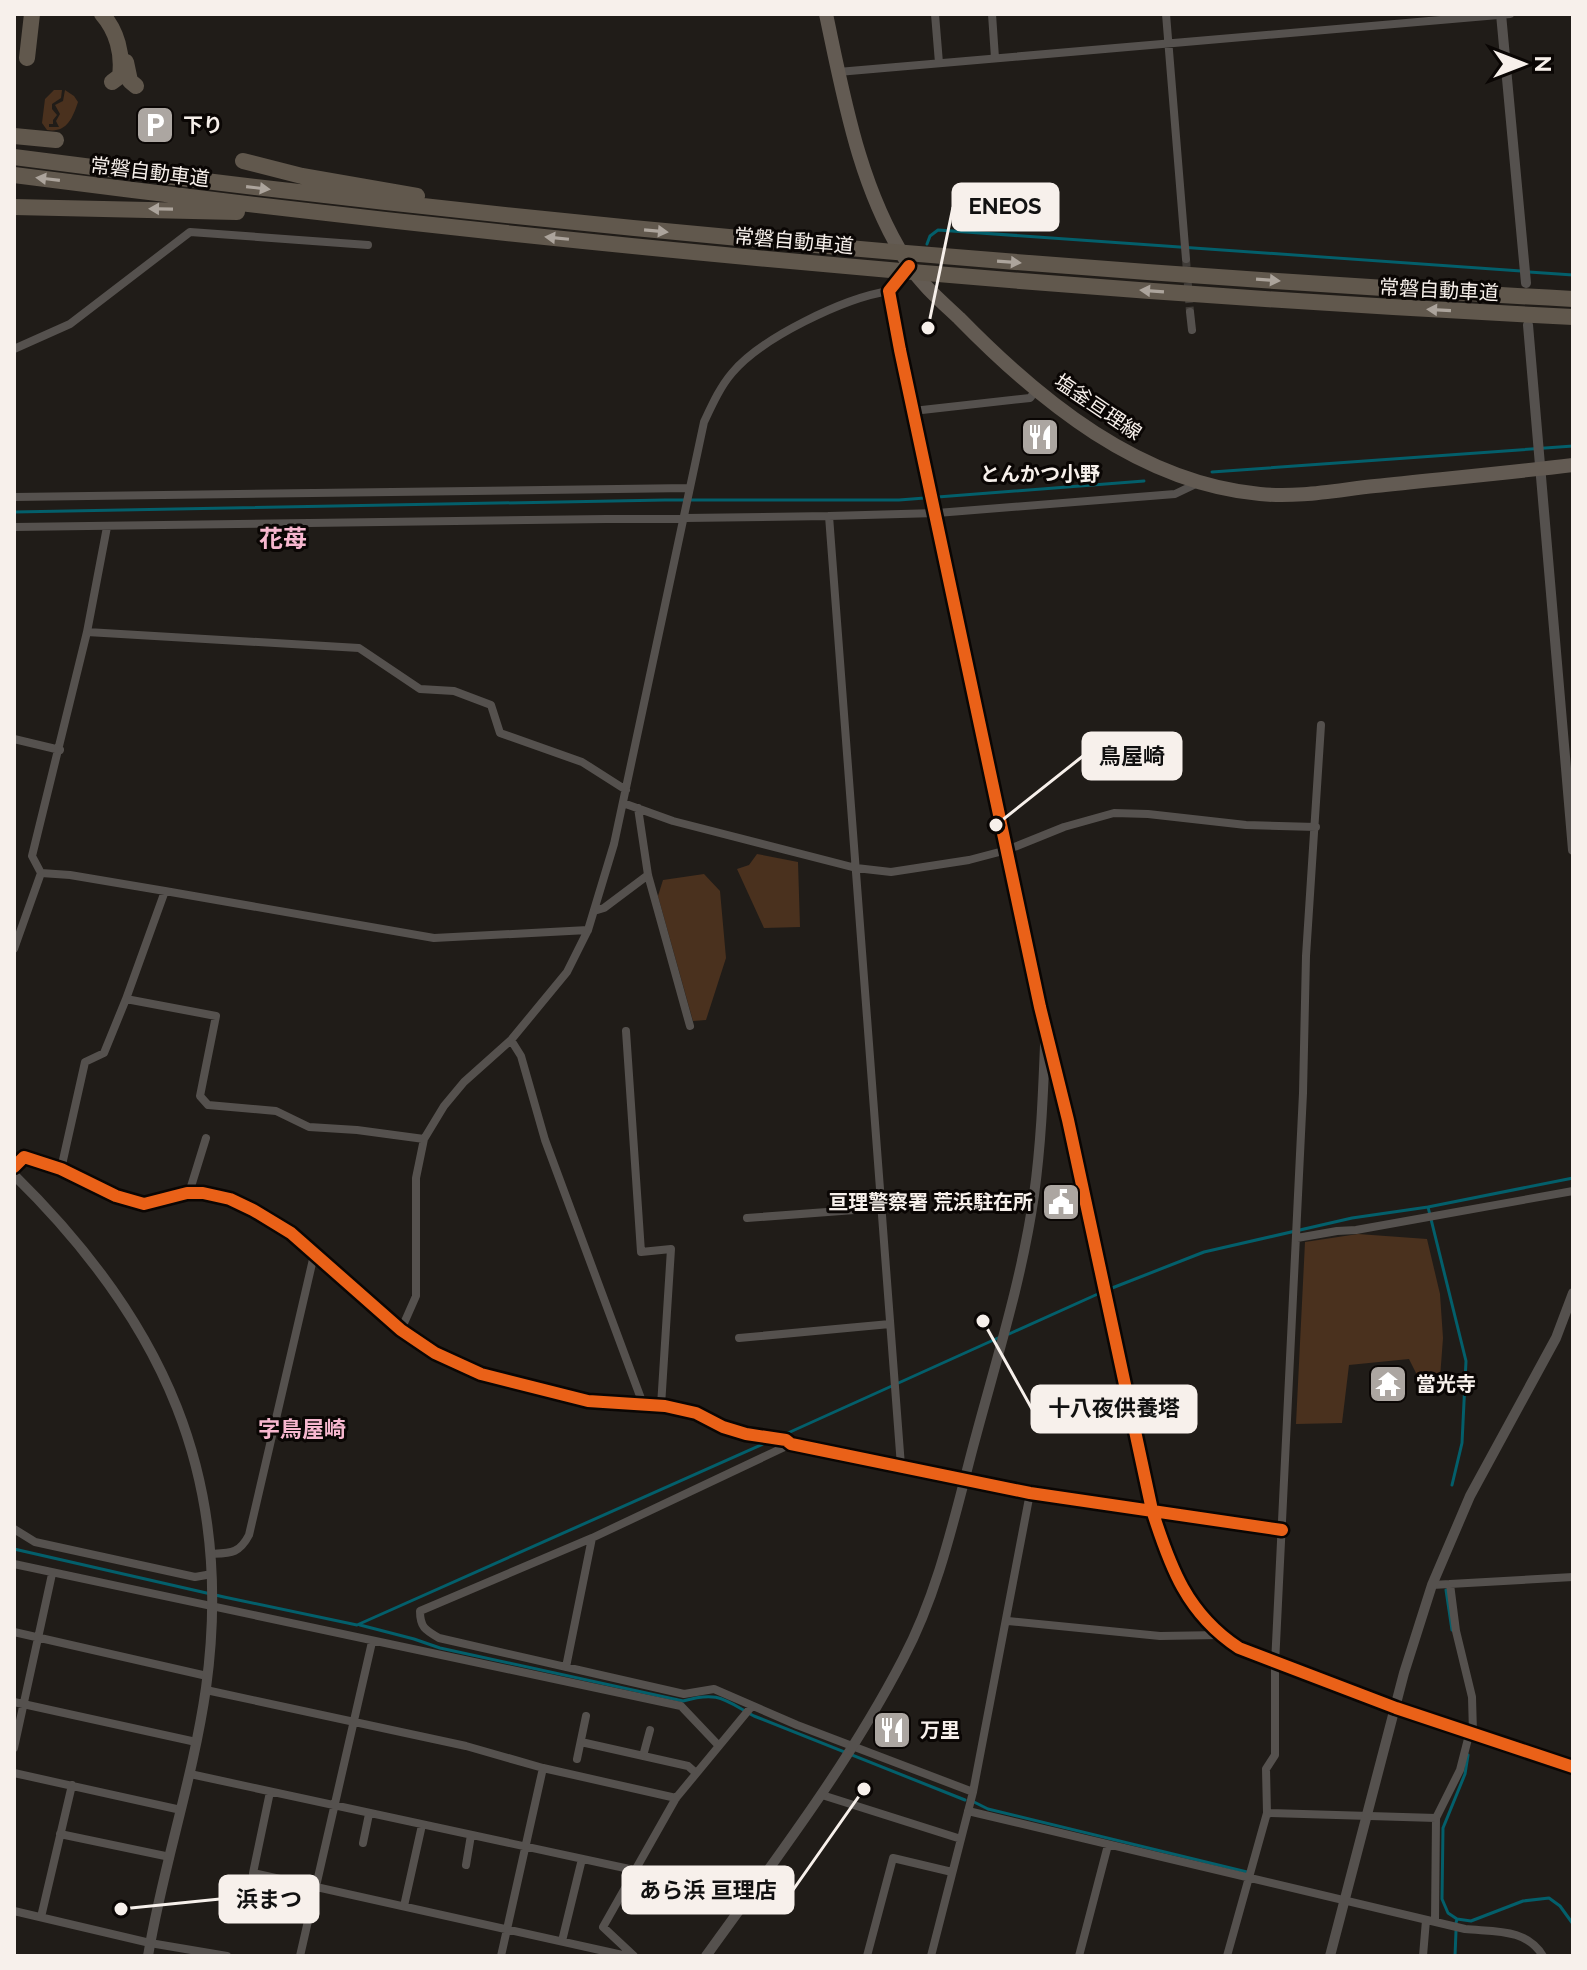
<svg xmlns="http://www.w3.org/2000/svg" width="1587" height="1970" font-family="Raleway,'Noto Sans JP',sans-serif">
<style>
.green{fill:#4a311e}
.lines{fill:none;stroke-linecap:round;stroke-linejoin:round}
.stream{stroke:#035f6b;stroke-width:3}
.minor-tunnel{stroke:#403c38;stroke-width:8;stroke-dasharray:8 4;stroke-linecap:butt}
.minor{stroke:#55514e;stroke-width:8}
.tertiary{stroke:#55514e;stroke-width:10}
.primary{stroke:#635b53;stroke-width:14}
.motorway{stroke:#61584d;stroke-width:16}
.cycleway-casing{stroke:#0a0604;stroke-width:17}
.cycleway{stroke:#ea6118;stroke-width:12}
.oneway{fill:#aca49c}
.labels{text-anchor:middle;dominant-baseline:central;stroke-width:6;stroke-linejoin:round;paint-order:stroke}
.poi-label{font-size:20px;font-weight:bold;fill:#f7f0eb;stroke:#0a0604;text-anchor:start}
.street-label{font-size:20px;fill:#f7f0eb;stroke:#0a0604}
.neighbourhood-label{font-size:22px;font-weight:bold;fill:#f7b7cf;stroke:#0a0604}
.quarter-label{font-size:24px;font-weight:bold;fill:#f7b7cf;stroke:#0a0604}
.leader{fill:none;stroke:#f7f0eb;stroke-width:3}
.callout-dot{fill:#f7f0eb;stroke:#0a0604;stroke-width:3}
.callout{fill:#f7f0eb;stroke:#f7f0eb;stroke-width:3}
.callout-label{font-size:22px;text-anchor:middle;font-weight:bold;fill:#111}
</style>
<rect width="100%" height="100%" fill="#201c18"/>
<path class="green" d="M54 90H62L61 98 52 104V109L57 115 53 120V124H49V127H59L56 121 60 114 55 105 63 101 65 90 74 96 78 102C72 120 66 133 47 130L42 123 45 99Z
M757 854 798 862 800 927 764 928 737 869 749 865Z
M704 874 720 891 726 958 706 1020 693 1021 658 896 663 880Z
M1358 1234 1427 1239 1440 1294 1443 1338 1440 1378 1417 1375 1409 1359 1349 1365 1342 1423 1296 1424 1305 1242Z"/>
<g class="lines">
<path class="stream" d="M927 244 930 236 938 230 1521 271
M1529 272 1573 275
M1212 472 1573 446
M14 512 665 500H899L1144 481
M1428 1207 1466 1361 1462 1443 1452 1485
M1107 1290 1204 1252 1352 1218 1428 1207 1573 1178
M1009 1334 1100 1293
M779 1437 998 1338
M14 1549 224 1597 357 1625 772 1440
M1446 1590 1452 1630
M360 1625 414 1639 440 1648 683 1701C718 1691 723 1699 754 1716L965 1800
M974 1802 988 1809 1247 1872
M1457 1919 1471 1921 1523 1901 1549 1898 1560 1906 1573 1924
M1456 1923 1457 1919 1448 1913 1442 1899 1443 1828 1465 1774 1468 1755
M1455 1956 1456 1931"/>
<path class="minor-tunnel" d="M1186 259 1190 312"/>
<path class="minor" d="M935 14 939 63
M992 14 995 58
M1166 14 1186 259
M838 72 1510 14
M1190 312 1192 330
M14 349 70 324 190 232 368 245
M913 411 1030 398 1037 389
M14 497 689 488
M829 516 901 1466
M14 527 829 516 937 513 1175 494 1198 483
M87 632 359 648 420 689 454 691 491 705 500 733 582 762 626 790
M14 739 60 750
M623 803 673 821 856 868 891 872 969 860 1007 850 1064 827 1114 813 1148 814 1246 825 1316 827
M638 808 648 875 690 1026
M41 873 32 856 87 632 107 527
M594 911 604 908 648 875
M14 949 41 873 70 875 165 891 434 938 588 930
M126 999 165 891
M626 1031 641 1252 671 1249 661 1406
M511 1040 521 1056 545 1140 643 1404
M14 1167 24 1157 61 1169 116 1196 144 1204 187 1193H203L230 1199 253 1210 291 1233 401 1330 435 1353 481 1374 588 1401 665 1406 696 1413 723 1427 746 1434 786 1440 791 1444 1030 1493 1282 1530
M61 1169 85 1062 104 1053 126 999 216 1016 200 1096 208 1105 276 1111 309 1127 357 1130 424 1139
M189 1193 206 1138
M747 1218 881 1208
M1297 1238 1337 1231 1356 1230 1573 1191
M401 1330 416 1296V1178L424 1139 444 1106 464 1082 511 1040 567 972 588 930 614 844 704 422C712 405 720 387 732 373 761 338 844 298 889 291
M739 1338 890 1324
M791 1444 592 1538 420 1611C420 1627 425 1630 439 1638L684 1694 714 1689 797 1725 973 1792
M14 1529 35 1542 195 1577 212 1574
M210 1554C231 1553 239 1554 249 1535L314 1255
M14 1564 681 1706 719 1746
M1450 1584 1456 1631 1472 1697 1473 1733
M1432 1585 1573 1577
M1008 1621 1160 1636 1220 1635
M14 1632 207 1676
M566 1667 592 1538
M206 1690 466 1746 543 1768 676 1798
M14 1702 196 1742
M581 1742 688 1766 696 1773
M14 1748 52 1574
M643 1756 650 1730
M577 1759 586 1716
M14 1773 181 1810
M190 1774 634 1870
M270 1792 253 1873 627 1956
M822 1795 961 1839
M968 1811 1465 1929C1495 1932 1526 1928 1543 1956
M1267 1813 1436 1818
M60 1834 170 1857
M363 1843 369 1814
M466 1865 471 1835
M404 1906 422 1825
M14 1911 150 1943 227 1956
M41 1917 72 1785
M1435 1921 1436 1818 1460 1770 1470 1731
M562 1941 582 1859
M300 1956 372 1642
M501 1956 543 1768
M634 1956 603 1927 676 1798 752 1706
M867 1956 893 1858 952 1872
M931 1956 973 1792 1030 1493
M1079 1956 1108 1845
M1227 1956 1267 1813 1266 1769 1275 1755V1664L1303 1093 1306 956 1321 725
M1423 1956 1426 1920"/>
<path class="tertiary" d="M1501 14 1526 283
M908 268 889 291 900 350 1040 1007 1068 1120 1152 1510C1170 1567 1187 1614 1239 1648L1396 1708 1573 1767
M1528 325 1573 850
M14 1175C163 1321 235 1477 206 1688 193 1779 163 1866 148 1956
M706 1956C775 1860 848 1765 903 1659 938 1593 954 1519 973 1447 995 1364 1022 1280 1034 1195 1041 1145 1043 1095 1045 1045
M1330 1956 1404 1673 1432 1585 1470 1496 1556 1338 1573 1293"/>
<path class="primary" d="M826 14C844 99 860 191 909 265 922 285 942 302 959 318 1040 401 1140 483 1260 494 1298 498 1337 490 1375 486 1441 479 1507 473 1573 465"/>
<path class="motorway" d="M102 14C117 31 123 54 120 76L112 82
M27 58 32 14
M126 62 130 81 136 86
M14 136 56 140
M14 157C532 225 1052 271 1573 299
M243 161 302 176 417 196
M14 175C532 242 1052 291 1573 317
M14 207 237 212"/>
<g class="cycleway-casing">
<path id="cycleway" d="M909 266 889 291 900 350 1040 1007 1068 1120 1152 1510C1170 1567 1187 1614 1239 1648L1396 1708 1573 1767
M14 1167 24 1157 61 1169 116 1196 144 1204 187 1193H203L230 1199 253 1210 291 1233 401 1330 435 1353 481 1374 588 1401 665 1406 696 1413 723 1427 746 1434 786 1440 791 1444 1030 1493 1282 1530"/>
</g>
<use href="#cycleway" class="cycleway"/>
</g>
<defs><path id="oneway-solid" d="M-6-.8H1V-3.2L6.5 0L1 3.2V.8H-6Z" transform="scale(2)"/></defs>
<g class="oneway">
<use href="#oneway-solid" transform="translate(48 179) rotate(-173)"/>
<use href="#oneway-solid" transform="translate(258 188) rotate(7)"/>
<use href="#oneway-solid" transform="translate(161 209) rotate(-179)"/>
<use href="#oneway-solid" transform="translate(656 231) rotate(5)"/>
<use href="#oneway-solid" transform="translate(557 238) rotate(-174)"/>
<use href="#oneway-solid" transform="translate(1009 262) rotate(4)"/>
<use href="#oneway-solid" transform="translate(1268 280) rotate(4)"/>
<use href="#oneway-solid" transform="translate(1152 291) rotate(-176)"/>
<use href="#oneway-solid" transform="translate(1439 310) rotate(-177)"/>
</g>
<defs>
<g id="parking-square" transform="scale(2)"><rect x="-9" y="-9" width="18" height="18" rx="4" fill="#aca6a1" stroke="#0a0604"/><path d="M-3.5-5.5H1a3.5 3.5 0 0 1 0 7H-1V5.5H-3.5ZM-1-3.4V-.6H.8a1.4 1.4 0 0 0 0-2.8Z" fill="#fff"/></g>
<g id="restaurant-square" transform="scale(2)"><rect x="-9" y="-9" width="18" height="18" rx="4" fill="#aca6a1" stroke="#0a0604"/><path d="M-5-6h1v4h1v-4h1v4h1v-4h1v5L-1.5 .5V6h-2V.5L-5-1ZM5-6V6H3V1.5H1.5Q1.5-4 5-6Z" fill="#fff"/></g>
<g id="civic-square" transform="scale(2)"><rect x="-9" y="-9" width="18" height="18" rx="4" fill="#aca6a1" stroke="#0a0604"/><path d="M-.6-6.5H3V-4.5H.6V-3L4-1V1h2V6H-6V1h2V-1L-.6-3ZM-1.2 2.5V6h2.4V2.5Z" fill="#fff"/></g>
<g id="temple-square" transform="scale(2)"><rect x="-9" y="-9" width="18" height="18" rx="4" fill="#aca6a1" stroke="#0a0604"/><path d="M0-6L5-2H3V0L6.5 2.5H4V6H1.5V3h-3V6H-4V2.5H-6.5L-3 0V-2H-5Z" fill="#fff"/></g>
</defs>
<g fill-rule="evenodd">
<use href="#parking-square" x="155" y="125"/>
<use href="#restaurant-square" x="1040" y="437"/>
<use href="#civic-square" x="1061" y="1202"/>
<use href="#temple-square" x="1388" y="1384"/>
<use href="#restaurant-square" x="892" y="1730"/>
</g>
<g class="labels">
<g class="poi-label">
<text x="183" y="125">下り</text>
<text x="1040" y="474" text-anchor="middle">とんかつ小野</text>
<text x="1033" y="1202" text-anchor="end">亘理警察署 荒浜駐在所</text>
<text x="1416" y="1384">當光寺</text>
<text x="920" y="1730">万里</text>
</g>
<g class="street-label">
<text transform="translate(150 172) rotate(7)">常磐自動車道</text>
<text transform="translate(794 241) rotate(5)">常磐自動車道</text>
<text transform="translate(1439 290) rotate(3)">常磐自動車道</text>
<text transform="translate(1098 407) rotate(34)">塩釜亘理線</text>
</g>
<g class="neighbourhood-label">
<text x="302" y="1429">字鳥屋崎</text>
</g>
<g class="quarter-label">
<text x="283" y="538">花苺</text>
</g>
</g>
<path class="leader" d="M928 328L953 207M996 825L1083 756M983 1321L1032 1409M864 1789L793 1890M121 1909L220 1899"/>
<g class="callout-dot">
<circle cx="928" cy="328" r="8"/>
<circle cx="996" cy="825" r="8"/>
<circle cx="983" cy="1321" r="8"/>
<circle cx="864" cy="1789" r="8"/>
<circle cx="121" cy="1909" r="8"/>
</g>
<g class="callout">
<rect x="953" y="184" width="105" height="46" rx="8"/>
<rect x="1083" y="733" width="98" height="46" rx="8"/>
<rect x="1032" y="1386" width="164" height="46" rx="8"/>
<rect x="623" y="1867" width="170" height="46" rx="8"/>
<rect x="220" y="1876" width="98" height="46" rx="8"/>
</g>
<g class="callout-label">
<text x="1005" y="214">ENEOS</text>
<text x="1132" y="764">鳥屋崎</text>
<text x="1114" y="1416">十八夜供養塔</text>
<text x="708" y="1898">あら浜 亘理店</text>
<text x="269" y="1907">浜まつ</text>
</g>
<rect width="1587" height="1970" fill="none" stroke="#f7f0eb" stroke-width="32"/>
<g transform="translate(1523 64) rotate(90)" stroke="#0a0604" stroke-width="6" paint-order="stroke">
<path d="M0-6L14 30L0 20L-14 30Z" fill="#f7f0eb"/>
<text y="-12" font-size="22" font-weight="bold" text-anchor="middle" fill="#f7f0eb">N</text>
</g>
</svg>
